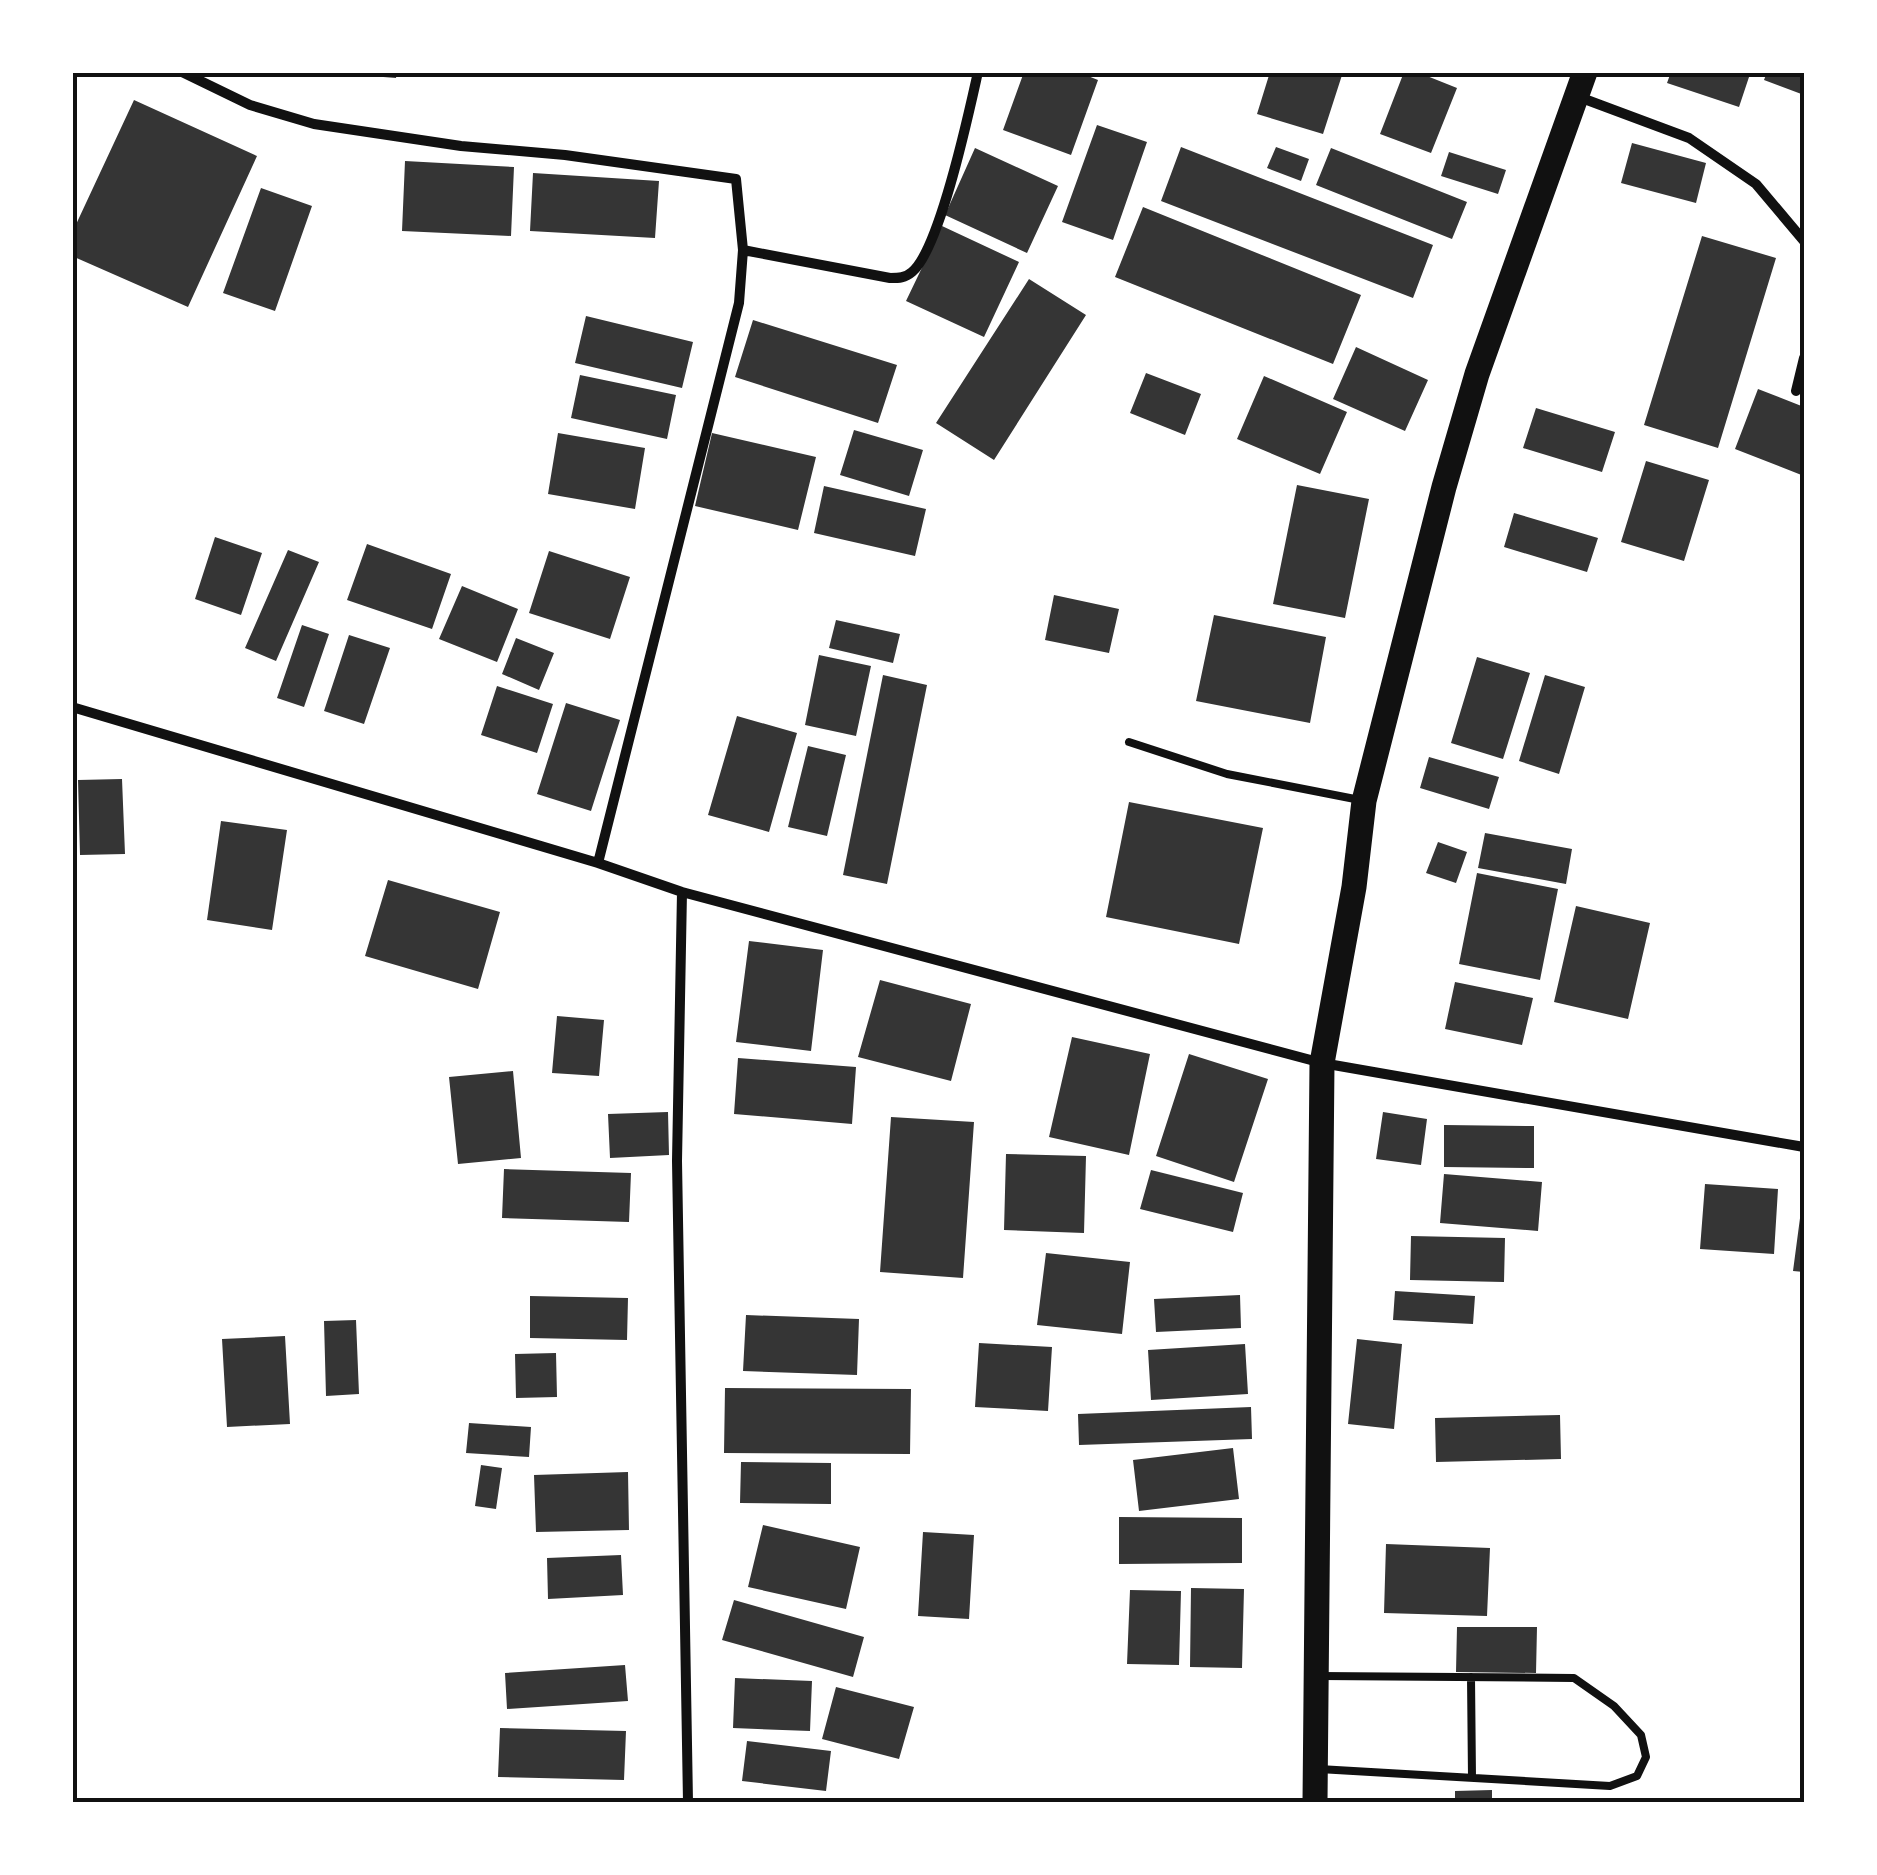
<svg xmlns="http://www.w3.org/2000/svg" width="1877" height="1875" font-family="'Source Serif 4',serif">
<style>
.building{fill:#353535}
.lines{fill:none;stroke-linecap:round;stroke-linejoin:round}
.service{stroke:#111;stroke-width:8}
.minor{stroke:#111;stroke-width:10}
.primary{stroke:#111;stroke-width:25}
.neatline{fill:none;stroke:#111;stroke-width:4}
</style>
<rect width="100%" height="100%" fill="#fff"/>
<path class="building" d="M358 72H397L396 78 358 75Z
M1024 72H1078L1098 80 1071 155 1003 130Z
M1270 72H1343L1323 134 1257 114Z
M1404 72H1417L1457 88 1431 153 1380 134Z
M1671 72H1745L1750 74 1739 107 1667 83Z
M1767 72H1804V95L1764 80Z
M134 100 257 156 188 307 72 256V233Z
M1097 125 1147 142 1113 240 1062 222Z
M1632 143 1706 163 1696 203 1621 183Z
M1181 147 1433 245 1413 298 1161 201Z
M1276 147 1309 159 1301 181 1267 168Z
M975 148 1058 186 1027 253 945 215Z
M1331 148 1467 202 1452 239 1316 185Z
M1449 152 1506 170 1498 194 1441 176Z
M405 161 514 167 511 236 402 231Z
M533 173 659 181 655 238 530 231Z
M261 188 312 206 275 311 223 293Z
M1143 207 1361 295 1333 364 1115 277Z
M942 226 1019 262 984 337 906 301Z
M1702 236 1776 258 1718 448 1644 425Z
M1029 279 1086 315 994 460 936 423Z
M586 316 693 342 682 388 575 363Z
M753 320 897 365 878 423 735 377Z
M1356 347 1428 380 1405 431 1333 399Z
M1146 373 1201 394 1185 435 1130 413Z
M580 375 676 395 667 439 571 418Z
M1264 376 1347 412 1320 474 1237 439Z
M1758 389 1804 407V476L1735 449Z
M1536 408 1615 432 1602 472 1523 448Z
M854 430 923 450 909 496 840 475Z
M558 433 645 448 635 509 548 494Z
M712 433 816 457 798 530 695 506Z
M1646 461 1709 480 1684 561 1621 542Z
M1297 485 1369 499 1345 618 1273 604Z
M824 486 926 509 915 556 814 533Z
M1514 513 1598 538 1587 572 1504 547Z
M215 537 262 553 241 615 195 599Z
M367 544 451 574 432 629 347 600Z
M288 550 319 562 276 661 245 648Z
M549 551 630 577 610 639 529 613Z
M462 586 518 609 497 662 439 639Z
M1054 595 1119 609 1109 653 1045 640Z
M1214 615 1326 637 1310 723 1196 701Z
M836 620 900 634 893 663 829 648Z
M302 625 329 634 304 707 277 698Z
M349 635 390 648 364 724 324 711Z
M516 638 554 653 539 690 502 674Z
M819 655 871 666 856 736 805 725Z
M1477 657 1530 673 1503 759 1451 743Z
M883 675 927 685 887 884 843 875Z
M1545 675 1585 687 1559 774 1519 761Z
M497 686 553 704 537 753 481 735Z
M566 703 620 720 591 811 537 794Z
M737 716 797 733 769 832 708 815Z
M808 746 846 755 827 836 788 827Z
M1429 757 1499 777 1489 809 1420 788Z
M122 779 125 854 80 855 78 780Z
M1129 802 1263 828 1239 944 1106 917Z
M221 821 287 830 272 930 207 920Z
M1485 833 1572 849 1566 884 1478 868Z
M1438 842 1467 852 1456 883 1426 873Z
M1477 873 1558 889 1540 980 1459 964Z
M388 880 500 912 478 989 365 956Z
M1576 906 1650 923 1628 1019 1554 1002Z
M749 941 823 950 811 1051 736 1042Z
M880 980 971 1004 951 1081 858 1057Z
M1455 982 1533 998 1522 1045 1445 1029Z
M557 1016 604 1020 599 1076 552 1073Z
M1072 1037 1150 1054 1129 1155 1049 1137Z
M1189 1054 1268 1079 1234 1182 1156 1156Z
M738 1058 856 1067 852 1124 734 1114Z
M513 1071 521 1158 458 1164 449 1077Z
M668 1112 669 1155 610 1158 608 1114Z
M1383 1112 1427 1119 1421 1165 1376 1159Z
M891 1117 974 1122 963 1278 880 1272Z
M1444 1125 1534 1126V1168L1444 1167Z
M1006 1154 1086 1156 1084 1233 1004 1230Z
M504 1169 631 1173 629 1222 502 1218Z
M1151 1170 1243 1193 1233 1232 1140 1209Z
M1444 1174 1542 1182 1538 1231 1440 1223Z
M1705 1184 1778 1189 1774 1254 1700 1249Z
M1802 1203H1804V1272L1793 1271Z
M1411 1236 1505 1238 1504 1282 1410 1280Z
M1046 1253 1130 1262 1122 1334 1037 1325Z
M1395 1291 1475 1296 1473 1324 1393 1320Z
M1240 1295 1241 1328 1156 1332 1154 1299Z
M530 1296 628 1298 627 1340 530 1338Z
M746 1315 859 1319 857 1375 743 1371Z
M356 1320 359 1394 326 1396 324 1321Z
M285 1336 290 1424 227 1427 222 1339Z
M1357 1339 1402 1344 1394 1429 1348 1424Z
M979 1343 1052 1347 1048 1411 975 1407Z
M1245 1344 1248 1394 1151 1400 1148 1350Z
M556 1353 557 1397 516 1398 515 1354Z
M725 1388 911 1389 910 1454 724 1453Z
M1251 1407 1252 1439 1079 1445 1078 1414Z
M1560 1415 1561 1459 1436 1462 1435 1418Z
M469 1423 531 1427 529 1457 466 1453Z
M1233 1448 1239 1499 1139 1511 1133 1460Z
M741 1462 831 1463V1504L740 1503Z
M481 1465 502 1468 496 1509 475 1506Z
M628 1472 629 1530 536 1532 534 1475Z
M1119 1517 1242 1518V1563L1119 1564Z
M763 1525 860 1547 846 1609 748 1587Z
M923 1532 974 1535 969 1619 918 1616Z
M1386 1544 1490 1548 1487 1616 1384 1613Z
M621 1555 623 1595 548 1599 547 1558Z
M1191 1588 1244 1589 1242 1668 1190 1667Z
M1130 1590 1181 1591 1179 1665 1127 1664Z
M734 1600 864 1637 853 1677 722 1640Z
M1457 1627H1537L1536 1673 1456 1672Z
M625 1665 628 1701 507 1709 505 1673Z
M735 1678 812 1681 810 1731 733 1728Z
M836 1687 914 1707 899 1759 822 1739Z
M500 1728 626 1731 624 1780 498 1777Z
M747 1741 831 1751 826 1791 742 1781Z
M1492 1790V1802H1455V1791Z"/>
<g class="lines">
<path class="service" d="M1129 742 1227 774 1360 800
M1471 1677 1472 1778
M1319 1769 1610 1786 1637 1776 1646 1757 1641 1735 1614 1706 1574 1678 1320 1676"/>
<path class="minor" d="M182 72 250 105 314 124 461 146 565 155 736 179 743 250 739 303 598 863
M1579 97 1689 138 1756 184 1804 241
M743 250 890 278C899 278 905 278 912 272 940 249 969 112 978 72
M1796 391 1804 358
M72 707 598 863 682 892 1322 1063 1804 1147
M682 892 677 1161 688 1802"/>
<path class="primary" d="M1315 1802 1322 1063 1354 887 1364 801 1444 487 1477 374 1585 72"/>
</g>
<rect width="1877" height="1875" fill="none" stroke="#ffffff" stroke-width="150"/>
<rect x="75" y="75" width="1727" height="1725" class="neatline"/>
</svg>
